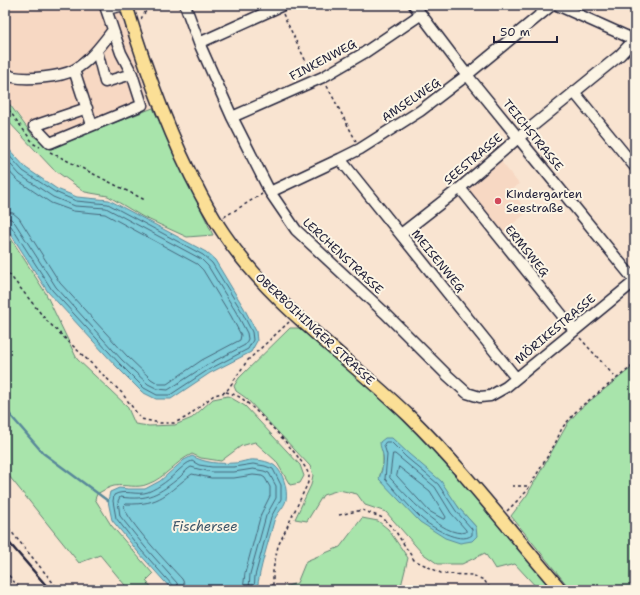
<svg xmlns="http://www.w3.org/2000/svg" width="640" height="595" font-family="'Shantell Sans',sans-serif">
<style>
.built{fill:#f7d8c3}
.green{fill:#a8e4ab;stroke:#658373;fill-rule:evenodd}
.water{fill:#7dccd9;stroke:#59889a}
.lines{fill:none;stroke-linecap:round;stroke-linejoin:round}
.shore{stroke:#46667a;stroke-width:1}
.stream{stroke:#59889a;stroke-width:2.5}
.minor-casing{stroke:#22223b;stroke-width:13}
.major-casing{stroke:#22223b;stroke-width:15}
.path{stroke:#22223b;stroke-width:1.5;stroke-dasharray:3 3;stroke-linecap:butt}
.minor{stroke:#fcf5e5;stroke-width:10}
.major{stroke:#fbdf96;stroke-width:12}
.rail{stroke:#22223b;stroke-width:2.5}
.poi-dot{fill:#d1495b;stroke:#fcf5e5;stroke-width:1.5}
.labels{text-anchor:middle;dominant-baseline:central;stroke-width:4;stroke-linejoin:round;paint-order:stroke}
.street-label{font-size:12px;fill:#22223b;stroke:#fcf5e5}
.poi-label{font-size:12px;fill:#22223b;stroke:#fcf5e5;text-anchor:start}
.water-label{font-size:13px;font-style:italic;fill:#3d556a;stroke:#fcf5e5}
</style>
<rect width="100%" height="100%" fill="#f9e4d1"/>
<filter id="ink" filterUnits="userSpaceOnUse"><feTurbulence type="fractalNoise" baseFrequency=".025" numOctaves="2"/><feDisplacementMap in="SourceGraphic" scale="8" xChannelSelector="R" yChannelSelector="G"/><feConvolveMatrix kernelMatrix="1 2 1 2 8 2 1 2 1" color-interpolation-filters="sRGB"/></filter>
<g filter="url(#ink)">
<path class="built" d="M5 5H118L151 108 52 147 34 136 5 96Z
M500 160 519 184 511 191 528 212 501 233 466 188Z"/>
<path class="green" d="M5 98 33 136 51 147 153 108 213 235 187 237 143 217 108 196 85 192 53 169 5 118Z
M5 229 45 292 77 359 127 406 135 424 149 426 175 425 192 418 213 399 228 396 245 406 300 465 304 476 300 483 290 485 276 461 255 442 241 446 221 461 201 458 192 454C176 461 165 478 148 484 137 489 126 484 114 486 109 487 102 491 97 494L95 499 111 525 153 574 146 581 154 590H129L100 555 79 563 5 471Z
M290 328H303L413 428 486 508 553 590H539L515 564 495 569 485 553 462 564H438L422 553 386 512 365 505 357 494 339 490 323 495 307 521 295 519 311 485 313 475 310 466 246 398 236 391 234 386 239 378ZM392 438 457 505 459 508 476 527 379 479 383 464V455Z
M635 365V590H571L511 516 527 495 568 423 581 408Z
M362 518 378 521 388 529 408 558 400 590H283L284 587 297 583 306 561 340 547Z"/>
<path class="water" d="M5 145 26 168 57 189 77 197 109 200 206 252 215 260 244 308 256 331 257 341 251 352 210 373 171 399H156L142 392 116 366 48 292 5 225Z
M385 438H392L409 454 441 481 459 508 476 527 477 536 472 541 460 543 445 538 420 522 379 479C381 472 385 463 383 455 382 450 380 447 380 442Z
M192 456C205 463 219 464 234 463 241 463 248 459 255 460 261 460 270 462 275 466 283 472 288 490 286 500 284 508 276 514 274 521 268 544 260 567 257 590H172L138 552 112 520 108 501 110 492 119 488 128 489H145L160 481 184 460Z"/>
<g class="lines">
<path class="shore" d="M5 151 23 171 55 192 76 201 108 204 203 255 212 263 241 310 252 332 253 340 248 349 208 370 170 395H157L144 388 119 363 52 290 11 226 8 223H5
M5 158 20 175 53 197 75 206 106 208 201 259 208 266 236 312 247 333 248 339 245 345 205 366 168 390 158 389 148 384 122 360 56 287 15 223 11 219 5 218
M5 167 17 180 51 203 73 211 105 214 197 264 203 270 231 316 241 335 240 340 202 360 167 384H159L151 379 127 356 60 283 19 218 13 213 5 212
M386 442H391L406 457 438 484 456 511 472 529V535C460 545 431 527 421 518 408 506 397 492 385 479L387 455 384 445Z
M393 454H395L435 487 451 513 466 530V532C443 539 405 493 390 478Z
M399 467 430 491 446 517 445 519H443L429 511 397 476Z
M174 590 173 586 141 550 116 518 113 501 114 495C124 489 137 496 148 492 160 487 170 479 179 470 184 466 186 463 192 461L199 465 212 467H234L253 464 265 466 273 469 281 485V499L271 517 255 576 254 590
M179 590 177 583 145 547 120 516 118 501 120 497C148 501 159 494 180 477 184 473 187 469 191 467L198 469 212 472H234L253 469 264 471 269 473 276 486V498L266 516 250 574 249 590
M185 590V585L182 579C170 566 126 520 124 506L126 504C162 505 166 493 192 474L211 478H234L253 475 262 476 265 478 270 487V496L261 514 245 573 243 590"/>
<path class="stream" d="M5 409 43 453 108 501"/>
<g class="minor-casing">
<path id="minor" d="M185 5 199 43 232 117 270 192 296 230 385 313 447 375 467 393 480 397 490 396 506 387 635 281
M414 5 467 75 635 281
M557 5 635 40
M199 43 283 5
M97 51 105 82 132 74
M74 70 92 125
M5 73C8 74 10 76 13 77 28 80 61 77 74 70 89 62 103 43 113 30
M574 92 635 167
M87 108 34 126 50 143 142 105 132 74 121 53 106 9 125 5
M232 117 323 77 364 53 420 15
M340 159 516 378
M460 188 574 330
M270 192 340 159 360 149 420 111 467 75 552 5
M401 234 460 188 518 138 620 55 635 39"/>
</g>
<g class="major-casing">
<path id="major" d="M126 5C146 71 169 135 201 195 208 208 215 221 224 234 272 306 347 356 409 416 464 470 511 532 561 590"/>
</g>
<path class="path" d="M283 14 311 72
M141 19 143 15 147 10 145 5
M327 86 356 141
M5 105 34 144 40 147
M50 152 145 200
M224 217 262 194
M5 269 46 320 122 393 141 419 160 423H174L187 417 214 395 226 392 247 361 289 322
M580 338 616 378
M226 392C233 394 240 396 245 401 258 411 307 462 309 476 309 478 308 483 307 485L278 546 273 570V590
M512 486H529
M507 511 526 492 555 444 562 428 579 408 635 364
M339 515 362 510 383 518 396 532 414 560 443 574 472 575 484 580 491 590
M5 524 59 590
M5 571 21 590"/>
<use href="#minor" class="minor"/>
<use href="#major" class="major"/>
<path class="rail" d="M5 538 50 590"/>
</g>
</g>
<circle class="poi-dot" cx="498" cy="201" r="4"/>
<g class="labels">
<g class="street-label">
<text transform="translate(323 60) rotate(-28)">FINKENWEG</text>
<text transform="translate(411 100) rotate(-34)">AMSELWEG</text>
<text transform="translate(533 135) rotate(51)">TEICHSTRASSE</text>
<text transform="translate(473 159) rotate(-40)">SEESTRASSE</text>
<text transform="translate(527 251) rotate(51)">ERMSWEG</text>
<text transform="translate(343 256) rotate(43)">LERCHENSTRASSE</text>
<text transform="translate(438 261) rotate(51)">MEISENWEG</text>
<text transform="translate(315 329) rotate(43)">OBERBOIHINGER STRASSE</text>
<text transform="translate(555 329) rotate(-40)">MÖRIKESTRASSE</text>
</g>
<g class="poi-label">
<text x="506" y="194">Kindergarten<tspan x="506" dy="14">Seestraße</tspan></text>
</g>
<g class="water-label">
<text x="205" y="526">Fischersee</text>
</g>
</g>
<rect width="640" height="595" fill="none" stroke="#fcf5e5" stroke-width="20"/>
<rect x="10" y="10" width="620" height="575" fill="none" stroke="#22223b" stroke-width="1.5" filter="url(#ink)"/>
<path d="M494 36v6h63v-6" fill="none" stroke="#22223b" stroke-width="2"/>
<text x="500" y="36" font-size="12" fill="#22223b" stroke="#fcf5e5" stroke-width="3" paint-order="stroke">50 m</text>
</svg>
